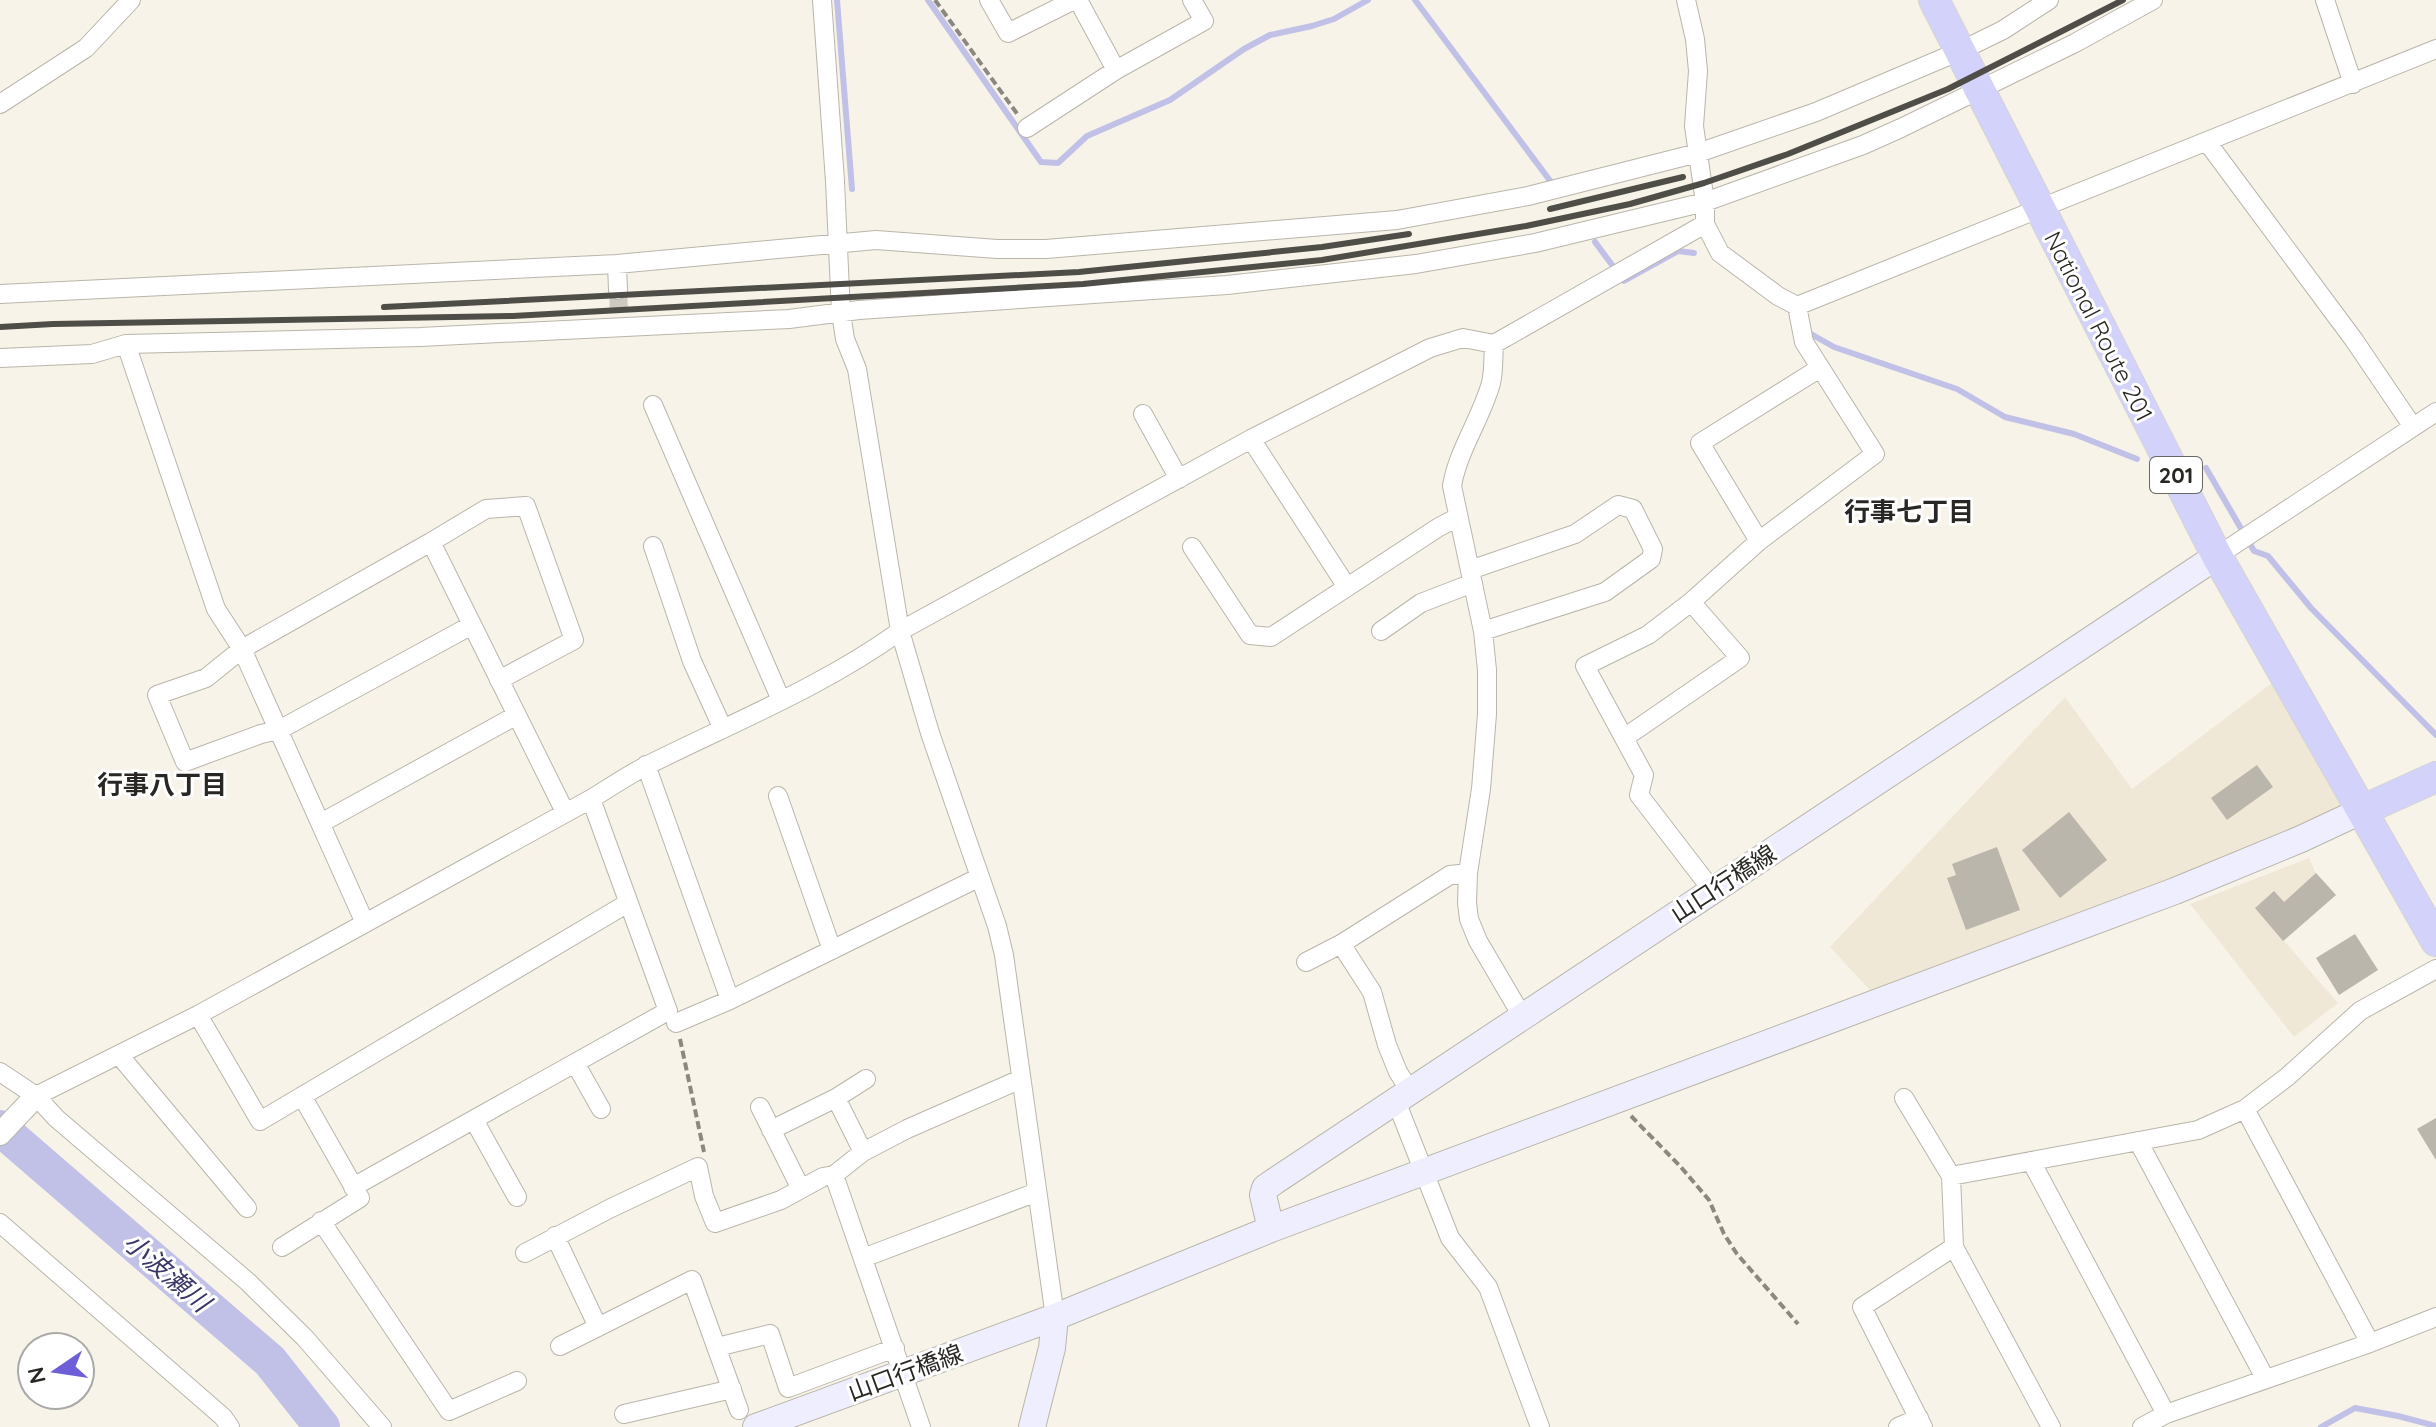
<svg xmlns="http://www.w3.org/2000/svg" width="2436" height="1427" font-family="Quicksand,'Noto Sans JP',sans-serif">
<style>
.built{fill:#f0e8d6}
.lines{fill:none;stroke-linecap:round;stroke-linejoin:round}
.stream{stroke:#c1c1e8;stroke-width:6}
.river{stroke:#c1c1e8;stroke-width:36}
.building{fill:#bbb6ab}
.minor-tunnel{stroke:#cecac1;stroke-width:18;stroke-dasharray:18 9;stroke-linecap:butt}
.minor-casing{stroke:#bab5ab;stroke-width:20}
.tertiary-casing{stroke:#bab5ab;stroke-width:24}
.secondary-casing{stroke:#bab5ab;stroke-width:28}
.trunk-casing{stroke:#d4d4d3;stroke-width:32}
.path{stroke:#8b8880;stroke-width:4;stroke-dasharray:8 4;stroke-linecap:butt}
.minor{stroke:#fff;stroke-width:18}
.tertiary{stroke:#fff;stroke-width:22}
.secondary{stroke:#eeeefe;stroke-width:26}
.trunk{stroke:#d2d2fb;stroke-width:30}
.rail{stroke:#4f4d48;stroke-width:6}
.labels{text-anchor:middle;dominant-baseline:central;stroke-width:6;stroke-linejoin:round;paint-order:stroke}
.shield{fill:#fff;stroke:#686865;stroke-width:2}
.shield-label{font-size:22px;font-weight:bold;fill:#282723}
.street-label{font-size:24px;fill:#282723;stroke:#fff}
.neighbourhood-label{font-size:26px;font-weight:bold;fill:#282723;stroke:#fff}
.water-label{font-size:26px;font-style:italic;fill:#3a3667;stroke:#fff}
</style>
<rect width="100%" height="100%" fill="#f8f3e8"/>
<path class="built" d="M2285 673 2363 810 1879 1000 1830 947 2065 697 2132 789Z
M2309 858 2316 873 2336 895 2284 941 2338 1003 2294 1037 2190 904Z"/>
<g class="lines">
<path class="stream" d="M837 0 852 189
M928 0 1041 162 1058 163 1087 136 1170 100 1244 49 1270 35 1312 26 1334 19 1368 0
M1415 0 1551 182
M1595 242 1624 281 1678 251 1694 253
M1811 334 1834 347 1957 389 2005 417 2074 434 2137 459
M2206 468 2254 551 2268 556 2311 608 2436 735
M2321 1427 2355 1408 2398 1416 2436 1426"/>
<path class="river" d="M0 1128 270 1361 322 1427"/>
</g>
<path class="building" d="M2257 765 2273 787 2227 820 2211 798Z
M2069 812 2107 860 2060 898 2022 850Z
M1997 847 2020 910 1966 930 1947 878 1956 875 1952 864Z
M2316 873 2336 895 2283 941 2255 908 2274 891 2284 902Z
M2355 934 2378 970 2339 995 2316 958Z
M2436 1118V1160L2417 1129Z"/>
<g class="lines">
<path class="minor-tunnel" d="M618 290 619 313"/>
<g class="minor-casing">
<path id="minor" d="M822 0 835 181 841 313 845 339 857 369 900 631 930 733 997 926 1004 955 1055 1317
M989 0 1008 33 1074 0
M1078 0 1116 70
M1686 0 1695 39 1698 71 1694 126 1705 202V224L1720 253 1778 296 1797 306 2436 49
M2325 0 2353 84
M0 104 86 48 131 0
M1027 128 1116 70 1204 21 1192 0
M2207 142 2354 340 2413 427
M617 264 618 290
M0 294 617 264 876 240 997 249H1046L1397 220 1528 196 1698 153 1816 112 1960 51 2003 30 2049 0
M126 344 216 609 242 649 365 923
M1494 344C1493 357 1494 371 1491 383 1481 419 1458 450 1452 486L1483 631 1487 670V714L1481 789 1468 873 1467 903 1469 919 1478 941 1522 1016
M0 358 92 354 126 344 420 337 789 319 859 310 1227 285 1416 264 1535 243 1705 202 1863 145 1901 128 2075 43 2153 0
M653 405 781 700
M1143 414 1179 479
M1251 439 1347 587
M1759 541 1700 443 1820 368
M431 542 486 509 526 506 574 640 499 680
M653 546 692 661 723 729
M1192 547 1250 635 1271 637 1439 527 1458 517
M2217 556 2436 412
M1470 570 1575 534 1618 505 1633 509 1653 549 1651 559 1605 592 1483 631
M472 625 279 730 261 734 185 762 157 695 206 678 242 649 431 542 565 812
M1381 631 1421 603 1473 583
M1624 738 1740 658 1691 602
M646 765 730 1000
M778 796 832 950
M321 823 517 715
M1712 890 1639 795 1644 775 1585 666 1648 635 1691 602 1759 541 1875 454 1804 342 1797 306
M1341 944 1372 992 1387 1045 1398 1072 1410 1091
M1306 962 1341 944 1450 875 1468 873
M198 1015 260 1121 628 903
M676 1023 730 1000 980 877
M119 1055 247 1208
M575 1063 601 1109
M0 1072 36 1096 56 1118 248 1282 305 1338 382 1427
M36 1096 198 1015 591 799C611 787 629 774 650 764 734 722 824 686 900 631L1251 439 1430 348 1463 338 1494 344 1705 224
M836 1098 863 1152
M1904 1098 1951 1176 2198 1130 2245 1109
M1396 1101 1450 1238 1488 1287 1540 1427
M760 1107 801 1189
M474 1120 517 1197
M771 1130 836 1098 866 1079
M2138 1141 2265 1378
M2031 1161 2166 1414
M834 1175 921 1427
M1951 1176 1954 1247 2051 1427
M353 1187 668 1011 591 799
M321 1221 449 1411 517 1381
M0 1223 223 1417 230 1427
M555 1236 598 1327 692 1280 739 1410
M282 1247 360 1198 302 1096
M525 1253 611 1208 698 1167 704 1196 715 1223 781 1200 823 1177 834 1175 863 1152 907 1129 1021 1079
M863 1258 1037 1192
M2370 1343 2245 1109 2287 1077 2360 1011 2436 969
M560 1346 598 1327
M717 1347 770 1334 788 1388 895 1348
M624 1414 732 1389
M1898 1427 1919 1418
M1923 1427 1862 1307 1954 1247
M2142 1427 2166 1414 2370 1343 2436 1317"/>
</g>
<g class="tertiary-casing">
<path id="tertiary" d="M0 1134 36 1096"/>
</g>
<g class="secondary-casing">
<path id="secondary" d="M1271 1229 1263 1195 1265 1188 1275 1181 2217 556
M756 1427 1055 1317 1271 1229 2175 891 2301 839 2363 810
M1032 1427 1052 1348 1055 1317"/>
</g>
<g class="trunk-casing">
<path id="trunk" d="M1934 0 2217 556 2436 941
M2363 810 2436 777"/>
</g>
<path class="path" d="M935 0 1018 115
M680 1039 704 1152
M1631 1116 1680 1166 1709 1200 1724 1234 1737 1254 1798 1324"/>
<use href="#minor" class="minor"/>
<use href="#tertiary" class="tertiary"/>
<use href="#secondary" class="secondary"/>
<use href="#trunk" class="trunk"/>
<path class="rail" d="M1550 209 1683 177
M384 307 1079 272 1322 247 1409 234
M0 327 53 324 513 316 1083 284 1322 260 1526 226 1630 204 1704 183 1788 154 1948 89 2123 0"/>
</g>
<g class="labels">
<rect class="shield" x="2150" y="457" width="52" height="36" rx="6"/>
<g class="shield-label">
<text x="2176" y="475">201</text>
</g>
<g class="street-label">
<text transform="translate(2099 326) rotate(63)">National Route 201</text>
<text transform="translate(1723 883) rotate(-33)">山口行橋線</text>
<text transform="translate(905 1372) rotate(-20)">山口行橋線</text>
</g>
<g class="neighbourhood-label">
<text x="1909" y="511">行事七丁目</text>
<text x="162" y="784">行事八丁目</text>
</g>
<g class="water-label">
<text transform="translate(167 1272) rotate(41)">小波瀬川</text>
</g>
</g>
<g transform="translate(56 1371) rotate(257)"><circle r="38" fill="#ffffff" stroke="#a9a9a7" stroke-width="2"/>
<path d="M0-6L14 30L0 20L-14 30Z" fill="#6e5ed8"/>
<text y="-12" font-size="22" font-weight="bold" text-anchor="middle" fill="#282723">N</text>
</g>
</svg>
